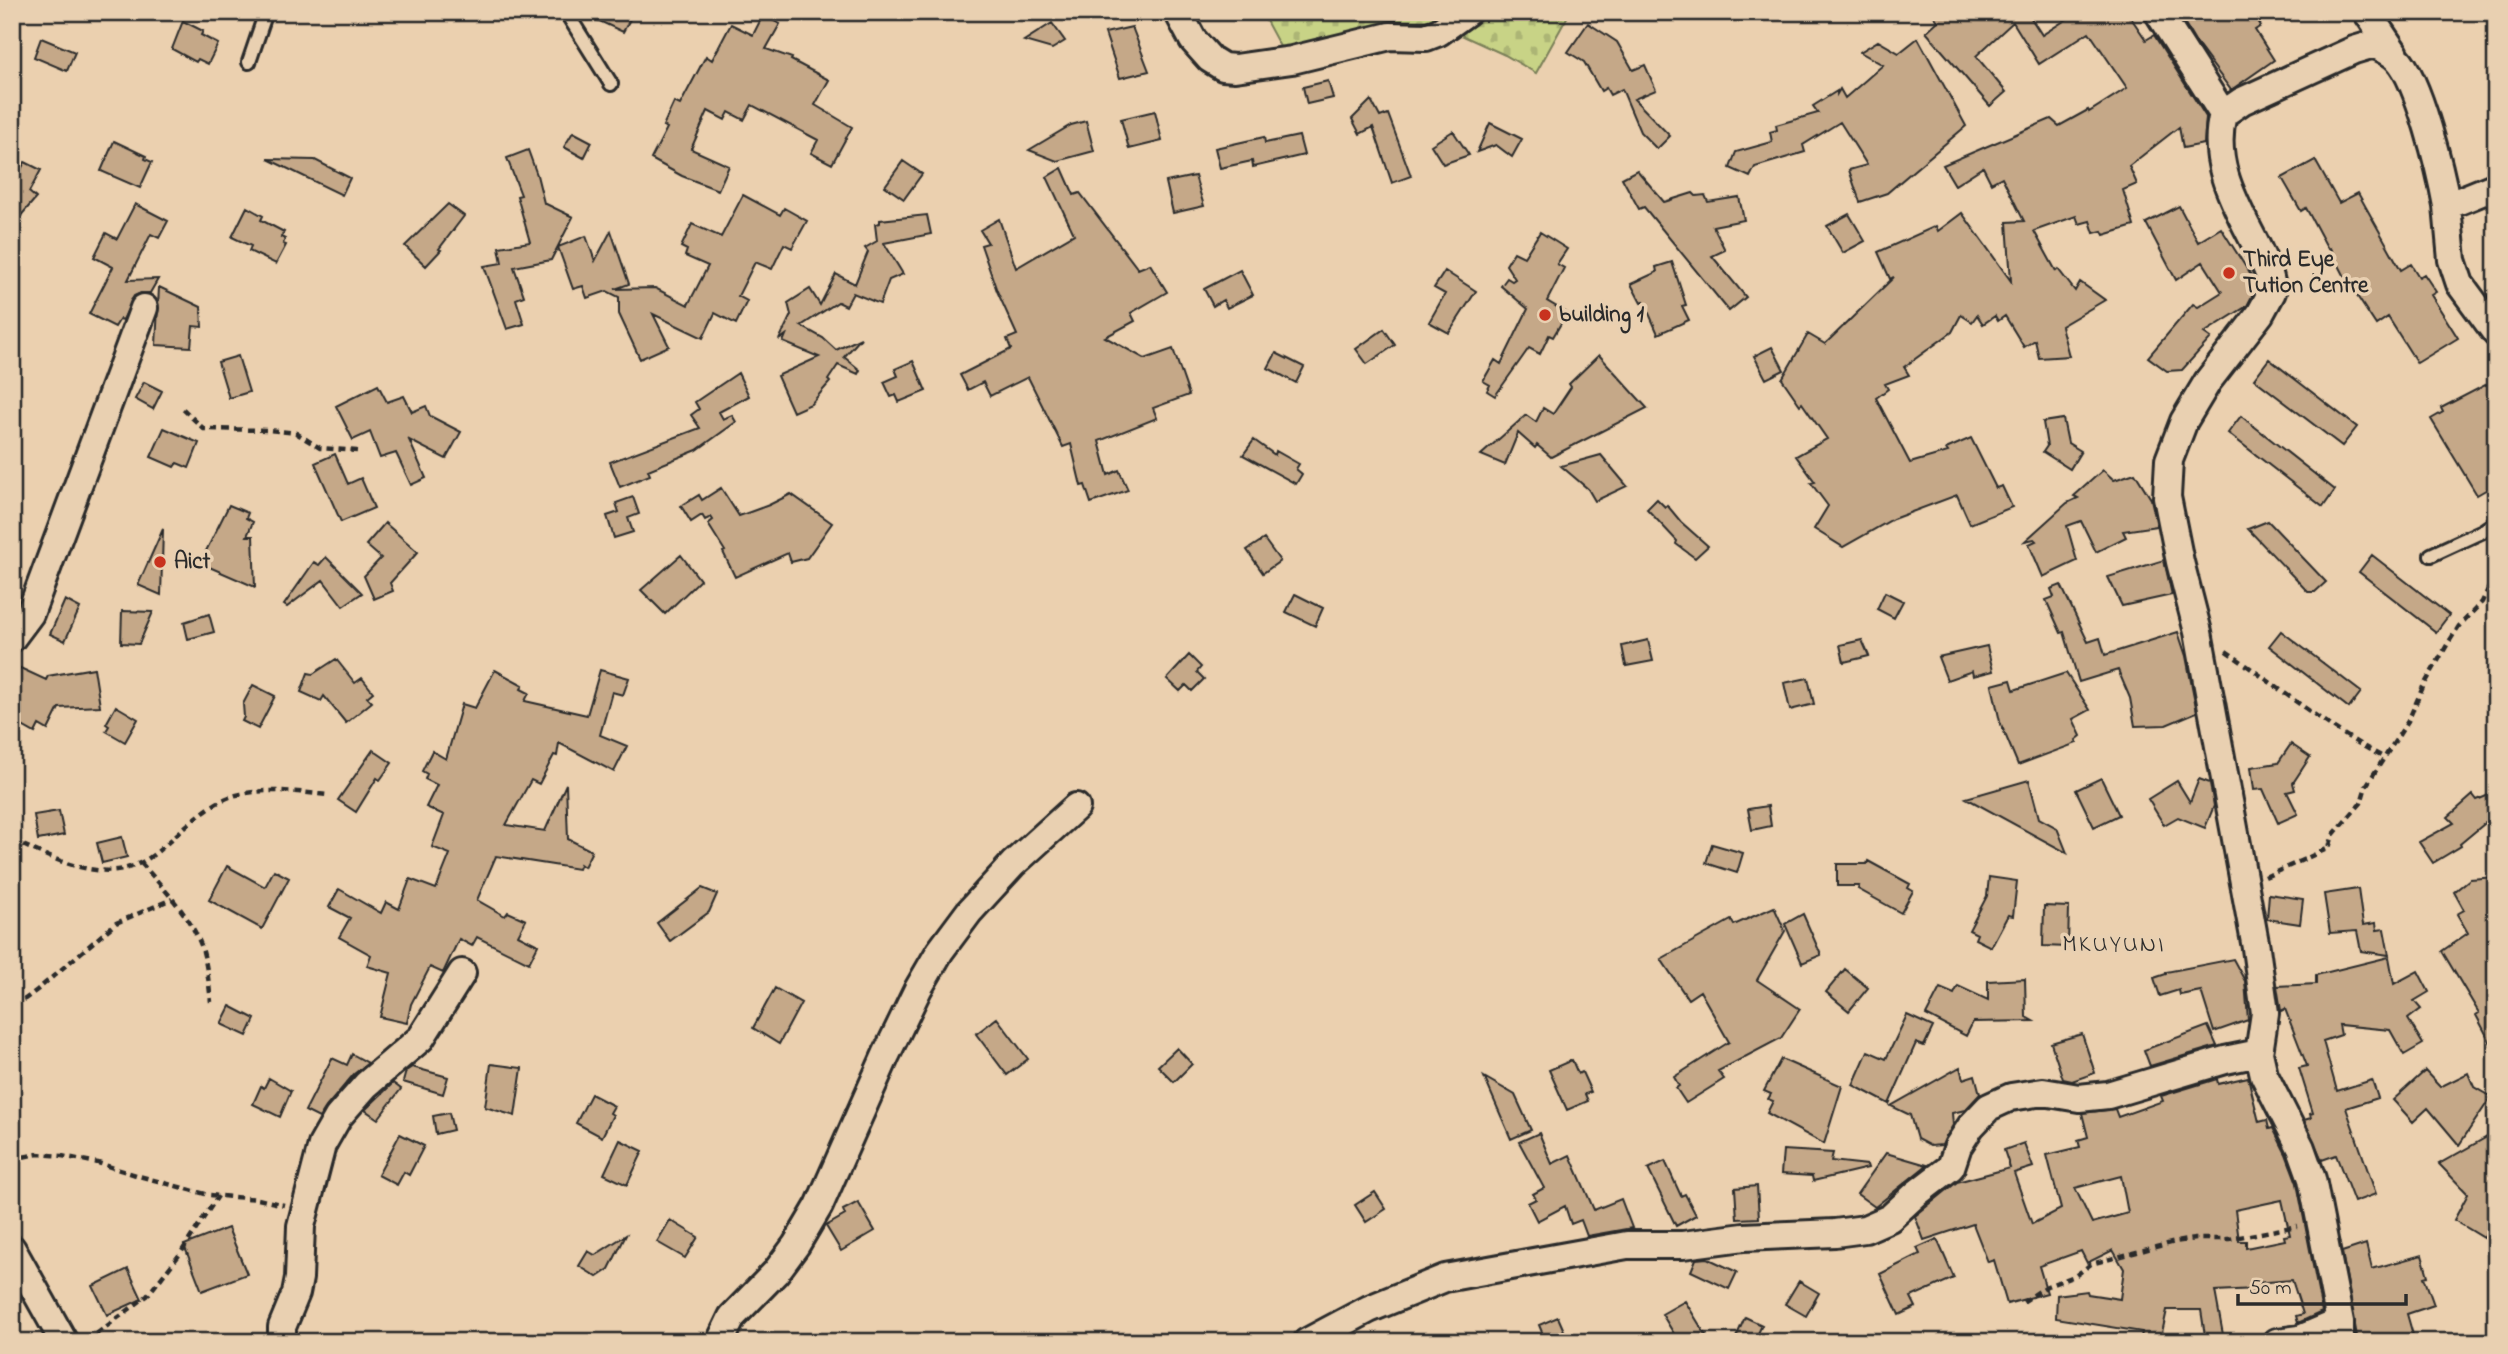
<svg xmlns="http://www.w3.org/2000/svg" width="2508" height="1354" font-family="'Indie Flower',sans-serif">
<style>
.cemetery{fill:url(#cemetery-stones);stroke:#7a7f58;stroke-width:2}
.building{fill:#c5a888;stroke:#2b2b2b;stroke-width:2;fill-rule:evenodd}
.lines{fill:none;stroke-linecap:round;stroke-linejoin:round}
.service-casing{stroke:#2b2b2b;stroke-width:18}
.minor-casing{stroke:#2b2b2b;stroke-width:32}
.path{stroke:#2b2b2b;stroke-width:4.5;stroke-dasharray:7 5;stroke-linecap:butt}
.service{stroke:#e9d0b1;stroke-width:12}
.minor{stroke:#e9d0b1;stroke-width:26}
.poi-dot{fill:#c8321e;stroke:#e9d0b1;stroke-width:2.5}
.labels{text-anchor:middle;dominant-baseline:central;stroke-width:7;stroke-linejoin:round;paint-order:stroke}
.poi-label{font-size:23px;font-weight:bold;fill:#2b2b2b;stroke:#e9d0b1;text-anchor:start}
.neighbourhood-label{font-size:24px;letter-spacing:2px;fill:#2b2b2b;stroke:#e9d0b1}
</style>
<defs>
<pattern id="cemetery-stones" width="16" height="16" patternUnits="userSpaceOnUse" patternTransform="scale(1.75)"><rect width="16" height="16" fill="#c8d386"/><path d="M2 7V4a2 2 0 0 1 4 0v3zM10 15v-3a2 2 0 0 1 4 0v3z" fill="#acb574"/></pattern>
</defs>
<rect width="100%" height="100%" fill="#ebd0af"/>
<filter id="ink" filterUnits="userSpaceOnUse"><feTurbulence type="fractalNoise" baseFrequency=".0143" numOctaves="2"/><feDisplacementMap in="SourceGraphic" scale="14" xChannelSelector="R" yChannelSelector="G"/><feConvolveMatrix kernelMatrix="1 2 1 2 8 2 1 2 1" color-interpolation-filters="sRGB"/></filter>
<g filter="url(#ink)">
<path class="cemetery" d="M1267 12H1570L1536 73 1505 55 1446 28 1285 56 1264 17Z"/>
<path class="building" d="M580 12H634L623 32Z
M1931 12H2027L2042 35 2078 12H2127L2146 40 2154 35 2206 117 2204 144 2183 148 2179 127 2129 166 2137 184 2123 190 2134 226 2104 235 2102 231 2094 233 2090 221 2079 224 2076 216 2034 231 2056 271 2058 269 2075 291 2080 282 2105 300 2061 326 2069 356 2039 358 2035 340 2024 347 2005 316 1998 321 1995 316 1983 324 1977 315 1972 322 1961 315 1952 332 1904 367 1909 375 1885 384 1888 389 1876 398 1910 463 1948 452 1946 449 1971 438 1996 488 2002 486 2012 507 1970 524 1957 495 1893 519 1843 547 1814 529 1828 506 1811 483 1815 482 1796 456 1827 439 1802 403 1800 405 1782 379 1808 334 1825 344 1894 277 1890 279 1878 252 1936 226 1938 231 1962 213 2011 281 2007 222 2024 221 2002 177 1991 183 1983 167 1955 185 1943 165 2051 119 2059 126 2088 110 2089 112 2127 88 2089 32 2039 64 2013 22 1976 56 2006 92 1990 106 1926 32 1938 21Z
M2178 12H2253L2261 26 2255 30 2274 60 2231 90 2197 44Z
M763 15 780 24 766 49 792 58 791 60 829 80 815 105 852 127 832 164 811 153 818 140 752 105 744 120 729 112 725 120 708 111 691 149 729 166 718 190 682 176 651 159 667 128 663 126 674 102 680 105 706 56 712 60 731 24 753 35Z
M183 21 203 31 201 35 218 44 208 64 198 59 196 62 172 49Z
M1052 23 1065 41 1052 49 1024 41Z
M1588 23 1617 42 1633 70 1645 65 1656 90 1634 99 1670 136 1657 149 1640 132 1622 89 1610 95 1606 88 1601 91 1584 62 1568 52Z
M1132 27 1149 71 1120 78 1105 33Z
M41 38 75 52 67 71 34 57Z
M1918 38 1966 126 1887 193 1860 202 1849 170 1867 165 1840 122 1803 145 1805 152 1755 167 1750 177 1730 168 1736 152 1772 142 1770 132 1777 130 1776 125 1818 113 1813 106 1837 91V94L1840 89 1845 98 1883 65 1860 52 1878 41 1899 53Z
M1328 81 1333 98 1307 104 1303 87Z
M1371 100 1380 117 1388 114 1411 176 1392 183 1373 127 1360 134 1352 119Z
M1155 111 1162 141 1129 149 1121 119Z
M1086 121 1094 151 1057 161 1029 150 1071 125Z
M1490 123 1522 139 1512 157 1496 145 1477 152Z
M1453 131 1469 155 1443 164 1431 145Z
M573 132 592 142 584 158 564 147Z
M1299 136 1304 155 1253 167 1252 161 1220 168 1215 148 1264 137 1265 143Z
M114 141 146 156 145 159 152 162 140 188 101 171Z
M528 150 537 175 544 203 573 217 551 260 514 267 524 296 516 299 524 324 507 329 484 266 502 263 499 247 530 242 517 196 521 195 507 158Z
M268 159 315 160 350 178 342 195Z
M2315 160 2339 203 2358 193 2401 270 2411 264 2419 277 2424 274 2436 292 2431 295 2458 338 2417 363 2388 317 2376 325 2355 293 2354 294 2330 248 2328 249 2306 208 2301 211 2282 178Z
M903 161 922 174 904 199 885 186Z
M25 162 41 170 29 192 36 198 12 226V178L15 180Z
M1062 168 1074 195 1080 193 1138 269 1150 264 1167 292 1131 313 1135 321 1105 337 1145 359 1173 349 1189 395 1153 408 1157 418 1099 441 1108 475 1119 470 1128 490 1091 503 1085 485 1081 486 1071 444 1063 447 1028 377 990 396 983 382 968 390 960 375 1011 349 1007 339 1017 335 997 291 981 245 988 243 980 230 999 219 1016 268 1074 234 1047 177Z
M1637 170 1664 202 1693 193 1696 196 1705 195 1708 202 1739 197 1744 220 1713 226 1725 250 1712 256 1746 297 1729 311 1644 207 1639 209 1622 178Z
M1195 176 1204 206 1173 213 1166 182Z
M743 195 780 215 784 208 807 221 792 248 784 244 772 269 755 262 738 296 747 301 736 324 715 313 703 338 653 314 669 346 640 359 619 314V297L607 291 587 298 583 286 573 289 558 247 586 236 595 261 611 231 629 284 615 289 655 288 688 305 708 266 685 256 687 250 681 247 692 224 721 237Z
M135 204 168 221 159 238 151 234 128 280 158 279 150 293H141L134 296 123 320 120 319 115 327 89 314 113 267 94 257 106 233 117 239Z
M448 204 464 216 439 249 441 250 426 266 405 246Z
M2179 206 2198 242 2221 228 2254 280 2256 288 2247 306 2204 333 2211 338 2182 370 2167 371 2148 357 2193 304 2198 307 2222 292 2203 262 2176 280 2146 223Z
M247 207 263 216 261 220 284 232 281 237 285 239 283 244 286 245 276 264 249 251 251 246 232 237Z
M1849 214 1865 241 1843 253 1827 226Z
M927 215 931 234 884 243 903 274 889 280 880 304 853 293 846 306 838 302 801 326 823 338 836 350 861 338 844 357 860 370 858 374 838 365 828 380 830 382 811 404 793 412 777 376 819 357 783 342 786 335 779 340 791 315 788 303 810 289 820 305 836 274 855 284 868 252 865 248 877 241 875 224 880 223V220Z
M1540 232 1567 249 1557 264 1564 268 1547 301 1567 313 1553 337 1549 335 1540 354 1529 348 1495 396 1487 391 1490 385 1483 381 1495 360 1501 364 1528 309 1501 286 1507 278 1512 281 1515 279 1506 265 1514 252 1524 257Z
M1672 262 1686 305 1682 306 1689 320 1658 334 1644 302 1641 303 1631 284 1657 272 1656 267Z
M1240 270 1253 295 1227 308 1223 300 1213 306 1204 289Z
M1445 271 1476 291 1449 333 1429 322 1445 294 1434 288Z
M159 287 201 307 202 327 193 326 191 347 156 345Z
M1384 329 1395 345 1367 364 1356 349Z
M1772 347 1784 370 1766 379 1754 356Z
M1276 353 1304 367 1296 383 1268 368Z
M1599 355 1647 408 1551 457 1537 445 1535 448 1518 433 1505 465 1481 455 1526 415 1536 422 1543 408 1553 414 1571 387 1569 384Z
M238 356 249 392 229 398 218 362Z
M2269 359 2357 427 2342 446 2254 379Z
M913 361 926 391 899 402 896 395 891 397 884 382 898 376 895 369Z
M738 373 749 396 719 412 723 419 732 415 736 422 697 450 648 470 650 475 620 487 610 462 700 428 691 415 699 409 695 402Z
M144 382 162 391 153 409 135 399Z
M2491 382 2496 392V484L2477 495 2431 419 2443 412 2441 408Z
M378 385 387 402 404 396 412 412 426 406 430 416 461 432 446 459 409 440 426 478 411 485 396 453 380 458 370 432 353 440 336 406Z
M2241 416 2335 490 2323 507 2228 433Z
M2063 419 2068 443 2081 451 2070 469 2043 452 2047 446 2043 422Z
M164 428 199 443 189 468 177 463 174 467 151 457Z
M1254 440 1275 455 1276 451 1299 464 1296 469 1302 474 1296 484 1243 455Z
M335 454 348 484 361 478 374 508 341 522 315 463Z
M1601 455 1627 486 1595 501 1588 489 1561 466Z
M2103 470 2114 480 2135 473 2151 499 2157 526 2123 531 2126 537 2096 552 2081 521 2067 526 2077 561 2043 577 2029 544 2036 541 2034 539 2025 541 2067 503 2078 498 2074 496Z
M721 488 739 516 769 505 791 494 832 523 807 558 791 562 788 553 735 577 723 552 725 551 708 524 713 520 711 517 705 520 702 515 691 522 681 506 699 495 702 500Z
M633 497 639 514 628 518 633 532 614 538 607 516 619 512 616 503Z
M1657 499 1665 507 1667 505 1681 522 1708 546 1695 558 1676 544 1677 541 1647 509Z
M229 505 248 513 246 518 253 522 247 536H253L255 587 200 563Z
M2268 521 2326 582 2315 592H2308L2248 529Z
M385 523 418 552 390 583 393 591 374 599 364 576 381 558 366 545Z
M163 529V530L161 595 138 585Z
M1264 539 1280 561 1263 573 1247 550Z
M681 555 700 580 665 614 641 590Z
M2372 555 2449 615 2436 632 2359 572Z
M326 557 362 593 343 606 323 580 287 607 284 605 314 562 319 565Z
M2164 560 2172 595 2122 606 2108 577Z
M2061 585 2088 642 2100 638 2105 655 2178 632 2186 656 2197 712 2166 725 2135 726 2130 698 2118 670 2079 682 2064 632 2061 633 2046 600 2054 597 2051 589Z
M1885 592 1903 601 1894 618 1877 609Z
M1295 594 1323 608 1315 626 1286 612Z
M65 600 80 608 65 641 50 634Z
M122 611 153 612 139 644 121 643Z
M209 614 214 632 188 639 184 622Z
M2281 631 2361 692 2349 708 2269 646Z
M1648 640 1653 661 1626 666 1622 646Z
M1862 640 1869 656 1844 662 1840 645Z
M1987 646 1993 671 1973 676 1972 671 1947 680 1938 657Z
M1189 655 1201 667 1197 672 1204 679 1192 691 1186 685 1180 691 1167 679Z
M336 659 355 683 362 678 373 692 367 697 372 702 346 723 324 696 321 701 301 692 308 673 313 674Z
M18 667 46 680 48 676 94 668 100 706 59 708 48 730 39 725 35 733 17 723 20 719 12 715V678Z
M495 670 523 685 521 689 529 693 525 701 587 715 600 670 629 678 623 695 612 692 600 735 627 746 614 772 559 743 557 756 554 755 539 784 531 780 506 825 545 831 566 784 568 839 592 851 584 867 580 864 578 869 496 856 477 900 505 916 508 912 526 920 518 935 538 945 529 963 477 937 472 946 459 939 443 973 430 967 411 1004 407 1023 380 1017 391 973 367 966 371 955 339 937 350 918 329 907 339 889 381 913 386 902 399 909 410 879 436 889 450 854 432 847 444 815 426 807 437 785 425 779 427 774 422 771 432 751 446 759 462 704 475 708Z
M2066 673 2090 710 2073 719 2081 736 2076 740 2077 743 2018 765 2000 722 1992 685 2011 680 2014 690Z
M1808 678 1814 704 1790 710 1784 683Z
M253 685 275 696 258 729 242 721 244 717 243 704Z
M116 706 138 719 125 742 106 731 109 726 106 724Z
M2291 744 2310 757 2293 783 2295 790 2287 792 2298 814 2278 823 2263 789 2254 790 2251 767 2278 763Z
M373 750 392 763 380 780 377 778 356 812 338 800Z
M2101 778 2119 815 2094 827 2076 790Z
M2199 779 2210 783 2214 806 2205 828 2178 817 2164 825 2148 799 2177 781 2190 802Z
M2029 780 2039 818 2057 828 2067 853 1966 798Z
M2496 792V814L2460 844 2461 846 2433 863 2419 842 2454 823 2448 817 2473 795 2477 800Z
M1768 806 1771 826 1752 830 1748 809Z
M59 811 64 835 38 840 34 815Z
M122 837 127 857 102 863 97 843Z
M1712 844 1743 853 1737 873 1706 863Z
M1868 861 1910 884 1908 888 1913 891 1901 913 1858 889 1859 886H1837V864H1867Z
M227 866 265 887 274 870 289 878 262 929 209 900Z
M1989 877 2017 881 2013 916 2008 915 1991 947 1975 939 1977 934 1969 930 1987 896Z
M2496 877V1053L2476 1015 2479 1013 2442 951 2468 933 2457 914 2464 910 2454 892 2470 879Z
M702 888 717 894 709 912 670 941 657 923Z
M2358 889 2363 925 2376 923 2377 930 2384 929 2389 955 2361 951 2357 931 2330 933 2324 894Z
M2269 894 2303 899 2300 924 2267 919Z
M2044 906 2069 907 2068 947 2043 946Z
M1774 907 1785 931 1757 980 1800 1009 1781 1038 1718 1071 1724 1079 1686 1103 1676 1088 1679 1086 1674 1077 1729 1042 1700 991 1688 999 1661 959 1731 920 1734 925Z
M1803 914 1821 955 1802 963 1785 924Z
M2389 957 2394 984 2418 971 2429 992 2414 1001 2421 1009 2408 1019 2423 1044 2404 1055 2390 1030 2339 1025 2341 1035 2323 1041 2337 1091 2372 1080 2378 1098 2346 1108 2376 1194 2354 1202 2336 1155 2322 1160 2304 1120 2311 1118 2310 1114 2313 1113 2299 1068 2307 1066 2285 1009 2281 1011 2277 986 2316 984V975Z
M2233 959 2245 981 2248 1020 2214 1032 2201 991 2180 995 2179 990 2160 996 2154 978 2166 974V972Z
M1845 969 1868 988 1849 1011 1826 992Z
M2025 979 2026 1017 2033 1021 1973 1022 1966 1036 1926 1015 1940 988 1954 994 1958 986 1988 1000V981Z
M775 988 801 1003 779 1044 753 1028Z
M230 1006 255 1019 247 1036 221 1024Z
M1907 1015 1933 1027 1924 1046 1916 1043 1889 1104 1853 1085 1868 1051 1886 1059Z
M997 1018 1028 1059 1007 1075 976 1034Z
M2208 1026 2217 1046 2150 1066 2144 1050Z
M2082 1034 2095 1073 2072 1081 2063 1079 2051 1043Z
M1177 1048 1192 1064 1174 1082 1158 1066Z
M352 1054 368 1063 354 1074 326 1107 319 1118 305 1111 332 1058 347 1065Z
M1781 1059 1842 1086 1824 1144 1767 1113 1773 1101 1768 1099 1771 1094 1764 1091Z
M1572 1060 1578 1074 1582 1072 1591 1092 1585 1094 1588 1101 1567 1110 1549 1070Z
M491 1064 522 1068 515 1116 485 1107Z
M412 1067 448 1077 443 1094 403 1082 406 1071Z
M1960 1067 1963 1079 1975 1075 1980 1094 1965 1110 1952 1113 1953 1125 1942 1145 1930 1146 1917 1139 1910 1115 1891 1106Z
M2425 1071 2440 1087 2468 1073 2474 1087 2491 1097 2459 1145 2428 1108 2413 1122 2393 1100Z
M1484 1077 1515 1095 1531 1130 1511 1139Z
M2248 1077 2259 1122 2267 1120 2269 1129 2273 1128 2286 1154 2297 1183 2322 1312 2298 1323 2296 1316 2303 1314 2292 1280 2256 1283V1289L2215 1291 2224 1340 2206 1342 2201 1310H2167L2160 1342H2140L2142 1332 2056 1318 2057 1295 2087 1291 2088 1294 2120 1299 2124 1269 2113 1250 2087 1263 2081 1251 2039 1266 2047 1293 2007 1304 1994 1260 1988 1262 1973 1224 1924 1240 1915 1216 1957 1182 2010 1168 2004 1150 2024 1143 2033 1167 2014 1173 2032 1224 2061 1209 2047 1155 2080 1147 2078 1140 2088 1137 2082 1113 2115 1109 2118 1117 2163 1101 2161 1096 2217 1079 2218 1084ZM2121 1176 2128 1213 2092 1223 2075 1188ZM2282 1200 2290 1235 2284 1236 2285 1240 2246 1248V1241H2239L2235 1210Z
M269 1078 291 1091 280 1117 253 1104 261 1086 264 1088Z
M393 1083 401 1089 378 1119 365 1110Z
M591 1094 614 1106 610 1113 613 1115 602 1137 576 1123Z
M449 1113 453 1130 436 1134 433 1116Z
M2496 1132V1215L2484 1238 2454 1220 2468 1194 2439 1164Z
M1539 1133 1552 1164 1570 1155 1594 1210 1621 1199 1632 1228 1587 1236 1581 1220 1571 1224 1565 1206 1537 1221 1528 1203 1536 1199 1533 1194 1544 1188 1519 1142Z
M400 1134 424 1146 409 1175 404 1172 397 1185 378 1175Z
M620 1140 643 1151 627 1185 604 1174Z
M1783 1150 1833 1153 1831 1161 1867 1165 1868 1168 1813 1181 1812 1176 1781 1174Z
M1886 1153 1927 1165 1875 1207 1857 1194Z
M1665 1161 1681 1196 1685 1194 1696 1215 1676 1226 1648 1169Z
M1757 1186 1759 1218 1737 1219 1735 1188Z
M1375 1192 1386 1209 1366 1222 1355 1205Z
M858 1202 875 1231 841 1251 826 1226 845 1215 843 1210Z
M670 1220 698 1237 685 1258 657 1242Z
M228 1228 247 1274 202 1291 184 1245Z
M626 1235 609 1269 597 1277 579 1266 588 1251 595 1255Z
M1937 1239 1954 1278 1911 1297 1916 1307 1899 1315 1880 1274 1920 1254 1917 1248Z
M2366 1244 2372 1269 2422 1255 2428 1276 2424 1277 2434 1305 2407 1314 2415 1342H2358L2342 1252Z
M1707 1258 1737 1272 1729 1289 1691 1271 1696 1259Z
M128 1269 142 1299 107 1315 93 1286Z
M1799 1281 1819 1293 1806 1316 1785 1304Z
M1685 1301 1710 1342H1679L1662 1314Z
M1558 1317 1569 1342H1546L1539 1325Z
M1745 1317 1762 1325 1754 1342H1734Z"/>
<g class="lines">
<g class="service-casing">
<path id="service" d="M566 12 611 84
M249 62 266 12
M2431 555 2483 531 2496 522"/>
</g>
<g class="minor-casing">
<path id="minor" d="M1178 12 1193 40 1210 59 1223 67 1235 68 1292 60 1390 36 1426 37 1439 32 1467 12
M2158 12 2223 114
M2367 12 2395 54
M2447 206 2452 260 2460 284 2496 333
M12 638 30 614 144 308
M12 1249 64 1342
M282 1342V1327L296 1293 299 1278 301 1226 322 1145 338 1117 366 1085 421 1038 462 973
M720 1342 732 1317 776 1272 796 1245 819 1206 886 1055 918 989 940 951 969 912 1013 864 1076 807
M1307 1342 1369 1309 1445 1278 1627 1245H1683L1744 1237 1835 1233 1865 1229 1890 1218 1917 1193 1951 1167 1958 1146 1971 1126 1989 1107 2011 1097 2043 1092 2079 1098 2108 1095 2225 1060 2259 1053
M2277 1342 2300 1339 2340 1322
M2340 1342V1322L2312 1179 2301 1148 2264 1075 2259 1053 2265 1013 2256 948 2198 632 2180 562 2167 497 2169 460 2184 421 2208 381 2260 314 2272 292C2272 276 2264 262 2257 247 2236 205 2210 163 2223 114L2242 101 2354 50 2374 44C2381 48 2391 52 2397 58 2419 80 2441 173 2447 206L2496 186"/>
</g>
<path class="path" d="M183 409 204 429 268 430 296 433 320 448 357 451
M2226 651C2279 687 2328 729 2385 758
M12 840C50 857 99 884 140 863 157 855 172 838 186 826 203 812 219 798 241 794 270 788 298 792 327 795
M141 863C163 888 191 916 202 948 207 965 209 984 211 1002
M2265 877 2329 848 2333 835 2361 803 2366 786 2408 721 2423 687 2447 645 2459 626 2482 602 2496 572
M12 1004 25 999 37 990 116 923 172 899
M12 1159 38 1154 62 1156 98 1163 139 1176 209 1195 258 1199 284 1205
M2023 1302 2047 1286 2075 1276 2091 1264 2175 1242 2195 1239H2229L2297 1226
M87 1341 147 1296 180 1254 218 1196"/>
<use href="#service" class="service"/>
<use href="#minor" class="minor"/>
</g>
</g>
<g class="poi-dot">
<circle cx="2229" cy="273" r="7"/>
<circle cx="1545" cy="315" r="7"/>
<circle cx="160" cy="562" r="7"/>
</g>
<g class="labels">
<g class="poi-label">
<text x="2243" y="260">Third Eye<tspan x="2243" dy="26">Tution Centre</tspan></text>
<text x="1559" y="315">building 1</text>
<text x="174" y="562">Aict</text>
</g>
<g class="neighbourhood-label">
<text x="2114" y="945">MKUYUNI</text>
</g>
</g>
<rect width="2508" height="1354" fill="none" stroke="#e9d0b1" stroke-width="42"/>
<rect x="21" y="21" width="2466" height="1312" fill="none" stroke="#2b2b2b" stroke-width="2.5" filter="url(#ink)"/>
<path d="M2238 1294v10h168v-10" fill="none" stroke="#2b2b2b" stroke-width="3.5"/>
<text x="2249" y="1294" font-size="21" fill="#2b2b2b" stroke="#e9d0b1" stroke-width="5" paint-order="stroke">50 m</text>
</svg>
